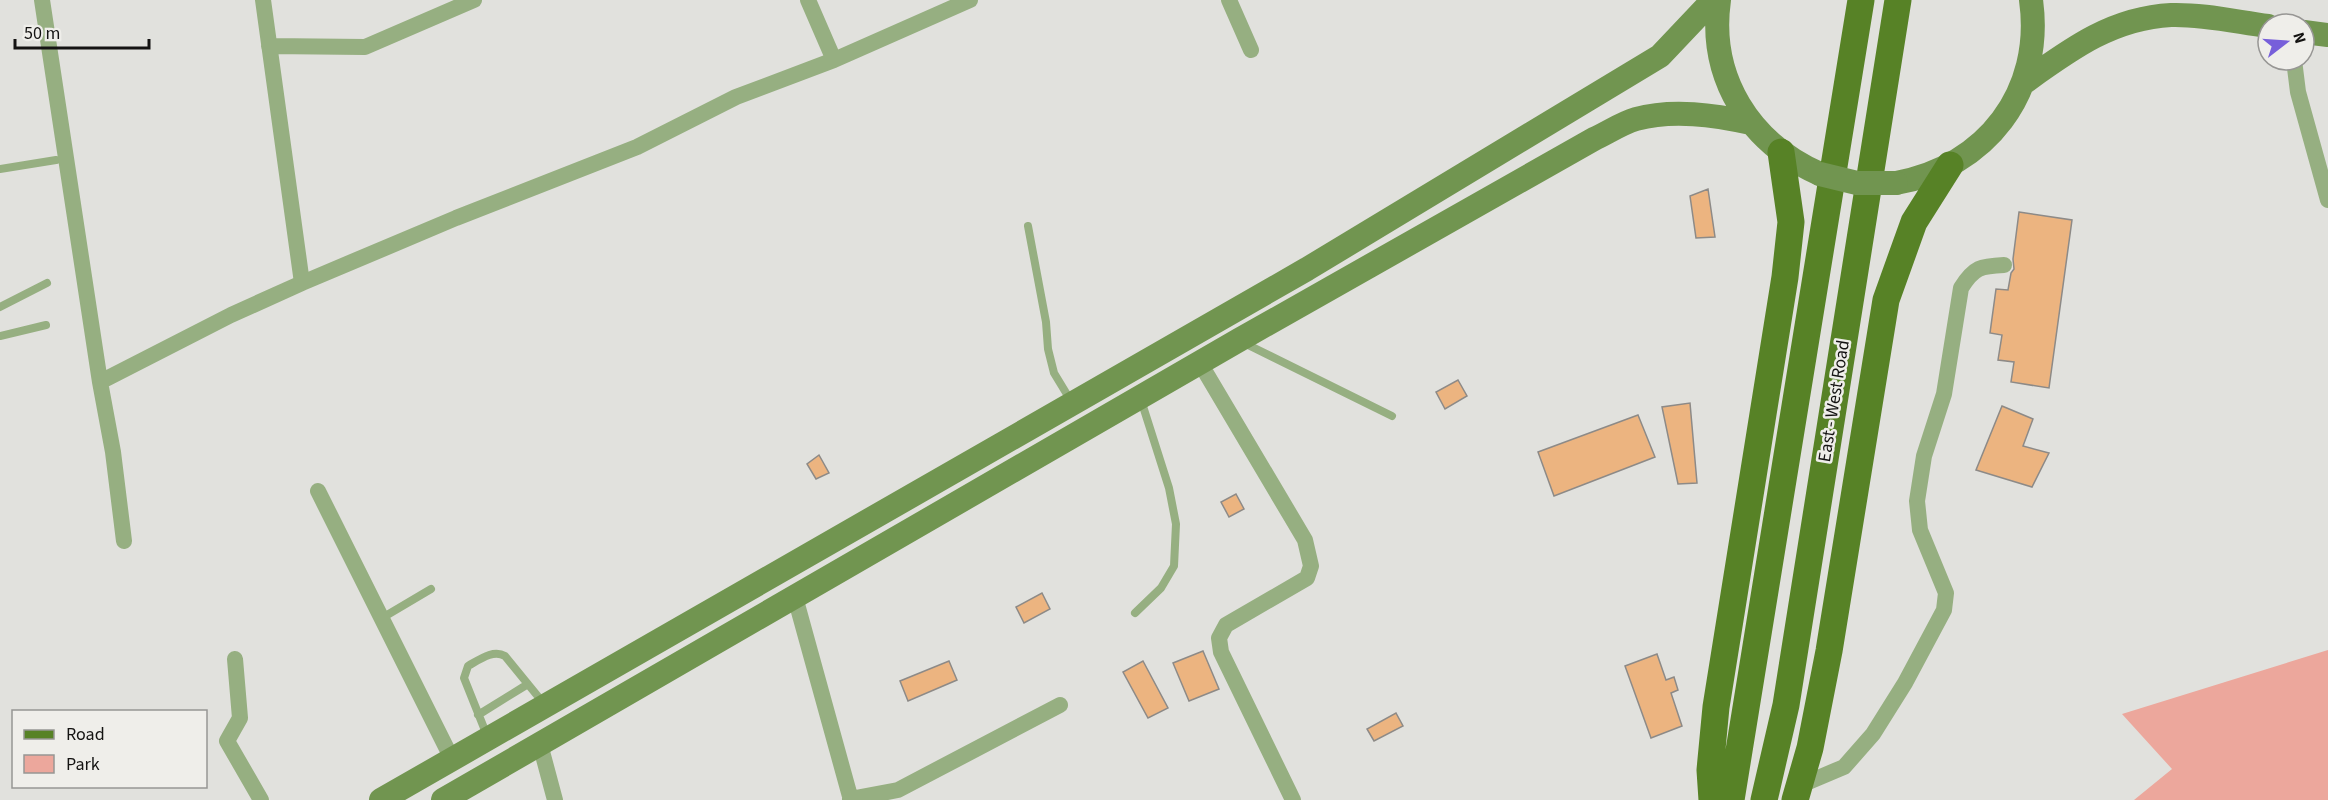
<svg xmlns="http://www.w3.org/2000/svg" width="2328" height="800" font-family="'Source Sans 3',sans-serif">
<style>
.green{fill:#eca79c}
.building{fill:#ecb480;stroke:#8d8a87;stroke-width:1.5}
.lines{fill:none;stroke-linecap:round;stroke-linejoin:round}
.service{stroke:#96af81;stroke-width:8}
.minor{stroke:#96af81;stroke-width:16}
.secondary{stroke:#719550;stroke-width:24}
.primary{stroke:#578226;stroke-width:27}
.secondary-bridge{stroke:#719550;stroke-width:24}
.labels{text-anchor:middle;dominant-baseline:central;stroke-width:5;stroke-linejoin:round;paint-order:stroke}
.street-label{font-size:18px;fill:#141312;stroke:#efeeea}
</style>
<rect width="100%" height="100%" fill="#e1e1dd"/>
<path class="green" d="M2328 650V800H2134L2172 769 2122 714Z"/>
<path class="building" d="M1708 189 1715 237 1696 238 1690 196Z
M2019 212 2072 220 2049 388 2011 382 2014 362 1998 360 2002 335 1990 333 1996 289 2008 290 2011 273 2014 269 2013 259Z
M1458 380 1467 396 1445 409 1436 392Z
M1690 403 1697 483 1678 484 1662 407Z
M2002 406 2033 419 2023 446 2049 453 2032 487 1976 470Z
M1638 415 1655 457 1554 496 1538 452Z
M819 455 829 473 816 479 807 464Z
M1236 494 1244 509 1229 517 1221 502Z
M1042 593 1050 609 1024 623 1016 607Z
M1203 651 1219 689 1189 701 1173 663Z
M1657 654 1666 680 1674 677 1678 690 1671 693 1682 726 1651 738 1625 666Z
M949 661 957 680 908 701 900 681Z
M1143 661 1168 708 1148 718 1123 672Z
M1396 713 1403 726 1374 741 1367 729Z"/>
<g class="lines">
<path class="service" d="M0 169 56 160
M1028 226 1046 322 1048 349 1054 373 1071 401
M0 307 47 283
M0 336 46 325
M1242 342 1392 416
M1135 613 1161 588 1174 566 1176 524 1169 488 1141 400
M382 618 431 589
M478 715 528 684
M488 738 464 678 468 666C479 660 493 649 505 656L545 705"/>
<path class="minor" d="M42 0 100 382 113 452 124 541
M263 0 302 283
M808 0 834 60
M1229 0 1251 50
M269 46 365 47 474 0
M2294 60 2298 92 2328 200
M1200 363 1305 540 1311 566 1307 578 1226 625 1219 638 1221 652 1293 800
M100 382 231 315 302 283 456 218 637 147 736 97 834 60 970 0
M318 491 452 759
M795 597 851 800
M235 659 240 718 227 741 261 800
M540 744 555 800
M1799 786 1844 767 1873 734 1905 683 1944 610 1946 593 1920 530 1917 501 1924 456 1944 394 1961 288C1974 267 1981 266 2004 265
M850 799 898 790 1060 705"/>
<path class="secondary" d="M1719 0C1708 78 1750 143 1820 174
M2304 32 2328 35
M2022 84C2068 51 2111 18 2171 15 2203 14 2237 22 2268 26
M1896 183C1986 167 2044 92 2031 0
M381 800 1307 269 1660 56 1713 0
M443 800 1239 340 1594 139C1607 133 1622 123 1636 119 1673 109 1714 115 1751 123"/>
<path class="primary" d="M1712 800 1710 770 1716 707 1785 277 1791 222 1781 152
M1731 800 1861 0
M1764 800 1786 705 1898 0
M1795 800 1810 748 1829 651 1886 300 1914 222 1950 165"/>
<path class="secondary-bridge" d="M1820 174 1857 183H1896"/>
</g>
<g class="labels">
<g class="street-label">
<text transform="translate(1834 401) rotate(-81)">East - West Road</text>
</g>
</g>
<rect x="12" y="710" width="195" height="78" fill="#efeeea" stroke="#979694" stroke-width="1.5"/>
<rect x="24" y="730" width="30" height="9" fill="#578226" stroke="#979694" stroke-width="1.5"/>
<text x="66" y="740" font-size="18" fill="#141312">Road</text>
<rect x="24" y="755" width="30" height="18" fill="#eca79c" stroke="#979694" stroke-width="1.5"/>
<text x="66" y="770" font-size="18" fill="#141312">Park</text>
<g transform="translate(2286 42) rotate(73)"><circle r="28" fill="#efeeea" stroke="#979694" stroke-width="1.5"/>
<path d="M0-4.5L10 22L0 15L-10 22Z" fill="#775fda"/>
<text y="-9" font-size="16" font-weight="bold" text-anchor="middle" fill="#141312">N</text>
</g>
<path d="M15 39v9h134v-9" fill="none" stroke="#141312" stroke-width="3"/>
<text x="24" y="39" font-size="18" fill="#141312" stroke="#efeeea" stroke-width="4.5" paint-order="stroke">50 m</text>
</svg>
